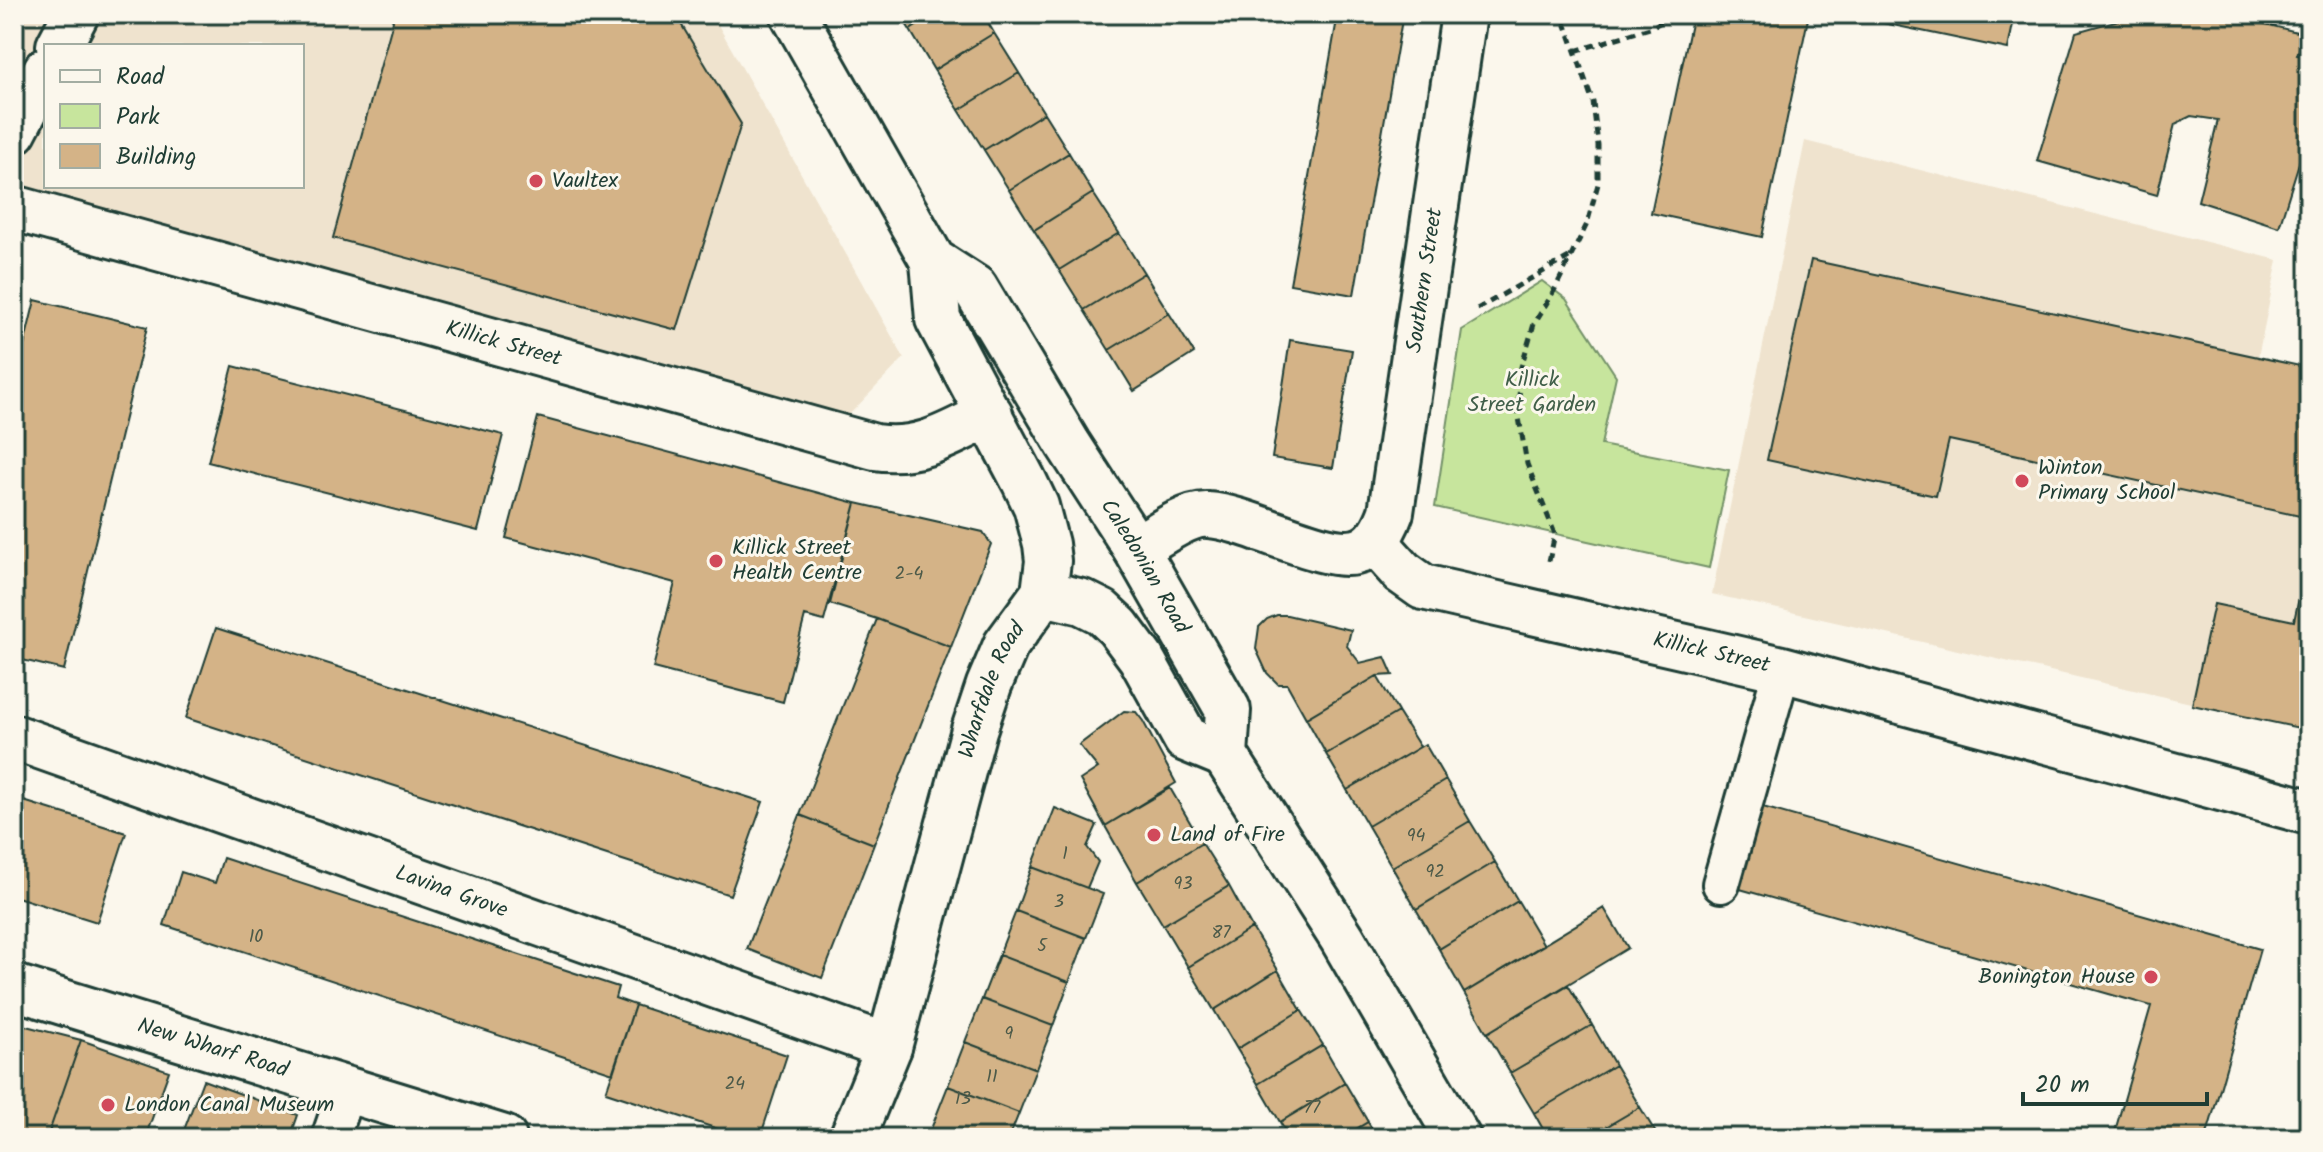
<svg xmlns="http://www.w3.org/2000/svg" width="2323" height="1152" font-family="Kalam,sans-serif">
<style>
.built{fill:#efe3ce;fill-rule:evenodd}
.green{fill:#c7e59d;stroke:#739168;stroke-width:2}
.building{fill:#d4b387;stroke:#1f3d34;stroke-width:2}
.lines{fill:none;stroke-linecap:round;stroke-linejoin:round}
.lane-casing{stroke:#1f3d34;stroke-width:42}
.street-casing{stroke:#1f3d34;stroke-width:50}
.primary-casing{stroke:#1f3d34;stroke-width:50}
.path{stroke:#1f3d34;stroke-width:5;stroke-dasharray:8 6;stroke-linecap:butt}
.lane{stroke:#fbf7ec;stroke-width:36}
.street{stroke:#fbf7ec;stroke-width:44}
.primary{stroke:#fbf7ec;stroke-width:44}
.poi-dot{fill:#d1495b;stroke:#fbf7ec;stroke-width:3}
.labels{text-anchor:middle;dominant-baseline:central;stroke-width:6;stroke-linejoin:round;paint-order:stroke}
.number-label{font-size:18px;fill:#4c5a49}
.poi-label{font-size:22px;fill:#1f3d34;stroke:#fbf7ec;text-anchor:start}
.street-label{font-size:22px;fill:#1f3d34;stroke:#fbf7ec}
.park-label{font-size:22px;fill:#415f49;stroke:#fbf7ec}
</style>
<rect width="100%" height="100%" fill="#fbf7ec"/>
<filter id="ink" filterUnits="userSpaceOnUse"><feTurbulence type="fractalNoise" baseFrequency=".0125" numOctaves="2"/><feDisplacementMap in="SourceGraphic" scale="16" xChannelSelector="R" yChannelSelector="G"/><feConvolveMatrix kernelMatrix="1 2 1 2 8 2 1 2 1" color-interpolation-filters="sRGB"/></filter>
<g filter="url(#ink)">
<path class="built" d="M14 14H712L904 358 846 418 14 188ZM46 46H302V186H46Z
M1805 141 2278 260 2258 357 2309 368V730L1712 594Z"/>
<path class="green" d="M1542 281 1566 299 1616 376 1601 445 1729 470 1709 568 1435 507 1462 330Z"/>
<path class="building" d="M389 14H675L741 124 677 330 333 238 393 21Z
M900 14H935L910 30Z
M935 14H983L994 33 934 70 910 30Z
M1338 14H1403L1354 295 1290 284Z
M1693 14H1809L1762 237 1651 213Z
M1840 14H2015L2008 49Z
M2140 14H2225L2305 34 2297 55 2309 57V148L2304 147 2279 227 2198 201 2218 120 2191 116 2175 124 2157 195 2037 161 2076 32Z
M994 33 1019 73 959 110 934 70Z
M1019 73 1044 113 984 150 959 110Z
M1044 113 1069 153 1009 190 984 150Z
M1069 153 1093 193 1034 230 1009 190Z
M1093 193 1119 233 1059 270 1034 230Z
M1119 233 1144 273 1084 310 1059 270Z
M1811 260 2309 368V518L1949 440 1936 496 1767 460Z
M1144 273 1169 313 1109 350 1084 310Z
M35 300 147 327 64 670 14 658V387Z
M1169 313 1194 353 1134 391 1109 350Z
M1290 340 1352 350 1333 468 1272 458Z
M233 366 503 435 478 531 208 462Z
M538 417 856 503 824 621 805 616 783 702 653 668 675 583 506 538Z
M856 503 983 532 991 544 951 647 877 619 830 604Z
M2309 552V730L2192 705 2214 604 2294 621Z
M1277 615H1287L1351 630 1347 646 1360 663 1385 657 1393 675 1377 676 1306 718 1287 684H1278L1267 673 1256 649 1259 627 1267 619Z
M877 619 951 647 874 844 800 815Z
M216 628 763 802 730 895 186 718Z
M1377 676 1398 712 1326 754 1306 718Z
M1124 711 1136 712 1143 721 1176 783 1105 826 1080 780 1098 768 1079 745Z
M1398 712 1420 747 1347 790 1326 754Z
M1425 744 1446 780 1368 826 1347 790Z
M1446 780 1470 821 1392 867 1368 826Z
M1170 788 1202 843 1137 882 1105 826Z
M14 798 126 833 97 922 14 896Z
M1756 805 2260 949 2206 1138H2113L2151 1006 1733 887Z
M1055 808 1097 825 1087 847 1098 862 1087 888 1032 867Z
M800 815 874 844 822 978 747 949Z
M1470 821 1495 862 1416 909 1392 867Z
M1202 843 1229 886 1163 925 1137 882Z
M223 858 618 987 615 998 635 1005 613 1073 164 925 181 872 215 883Z
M1495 862 1518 901 1439 949 1416 909Z
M1032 867 1103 894 1086 938 1016 911Z
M1229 886 1252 928 1188 967 1163 925Z
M1518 901 1544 945 1464 993 1439 949Z
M1604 908 1628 948 1487 1033 1464 993Z
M1016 911 1086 938 1069 982 999 955Z
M1252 928 1278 970 1214 1010 1188 967Z
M999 955 1069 982 1053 1026 982 999Z
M1278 970 1301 1010 1237 1049 1214 1010Z
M1568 985 1592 1025 1510 1073 1487 1033Z
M982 999 1053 1026 1036 1069 965 1042Z
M635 1005 787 1055 760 1138H745L606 1092Z
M1301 1010 1323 1045 1258 1084 1237 1049Z
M14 1023 81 1040 47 1138H14Z
M1592 1025 1615 1065 1534 1113 1510 1073Z
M81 1040 169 1071 145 1138H47Z
M965 1042 1036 1069 1019 1113 948 1086Z
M1323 1045 1345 1083 1280 1122 1258 1084Z
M1615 1065 1640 1107 1587 1138H1548L1534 1113Z
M203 1080 298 1115 290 1138H181Z
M1345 1083 1368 1122 1341 1138H1289L1280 1122Z
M948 1086 1019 1113 1009 1138H954L931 1129Z
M1640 1107 1659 1138H1587Z
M1368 1122 1377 1138H1341Z
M931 1129 954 1138H927Z"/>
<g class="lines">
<g class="lane-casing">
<path id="lane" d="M1721 884 1782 669
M330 1138 347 1089"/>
</g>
<g class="street-casing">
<g id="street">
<path d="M59 46 76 14"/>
<path d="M14 131 46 70"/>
<path id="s1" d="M14 208 875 447C920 454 951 433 990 414"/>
<path id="s2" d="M1375 542 1402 572 1423 587 1782 669 2309 812"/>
<path id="s3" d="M1136 549C1154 538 1187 513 1208 515 1248 517 1322 560 1356 552 1375 548 1385 529 1391 512L1464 14"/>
<path id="s4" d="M14 737 889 1047"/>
<path id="s5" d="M14 987 504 1138"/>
</g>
</g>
<g class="primary-casing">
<g id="primary">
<path id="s6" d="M793 14 933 261 975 288 1068 444 1136 549 1228 710 1225 755 1342 938 1458 1138"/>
<path d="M1044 593 1082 602 1102 612 1118 627 1141 658 1186 739 1225 755"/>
<path id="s7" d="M852 1138 889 1047 974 730 989 685 1006 645 1044 593 1048 561 1046 544 1036 506 1024 481 938 319 933 261"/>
</g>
</g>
<path class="path" d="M1575 51 1650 28 1676 14
M1477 309 1569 257
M1549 561 1555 534 1527 464 1518 412 1521 367 1534 324 1554 291 1587 224 1598 184V145L1593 102 1562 14"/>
<use href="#lane" class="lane"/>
<use href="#street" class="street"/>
<use href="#primary" class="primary"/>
</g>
</g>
<g class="poi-dot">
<circle cx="536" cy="181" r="8"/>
<circle cx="2022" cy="481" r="8"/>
<circle cx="716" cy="561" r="8"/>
<circle cx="1154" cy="835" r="8"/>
<circle cx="2151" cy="977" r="8"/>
<circle cx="108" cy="1105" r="8"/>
</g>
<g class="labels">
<g class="number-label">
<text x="909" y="574">2-4</text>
<text x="1416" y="836">94</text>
<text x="1065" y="854">1</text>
<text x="1435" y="872">92</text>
<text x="1183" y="884">93</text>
<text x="1059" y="902">3</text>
<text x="1221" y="933">87</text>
<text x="256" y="937">10</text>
<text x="1042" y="946">5</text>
<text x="1009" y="1034">9</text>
<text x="992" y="1077">11</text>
<text x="735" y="1084">24</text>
<text x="963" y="1099">13</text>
<text x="1312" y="1108">77</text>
</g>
<g class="poi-label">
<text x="552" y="181">Vaultex</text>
<text x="2038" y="468">Winton<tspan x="2038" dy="25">Primary School</tspan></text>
<text x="732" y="548">Killick Street<tspan x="732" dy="25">Health Centre</tspan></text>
<text x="1170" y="835">Land of Fire</text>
<text x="2135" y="977" text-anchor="end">Bonington House</text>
<text x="124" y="1105">London Canal Museum</text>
</g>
<g class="street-label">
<text stroke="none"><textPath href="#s3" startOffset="524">Southern Street</textPath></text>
<text stroke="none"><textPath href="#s1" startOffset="508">Killick Street</textPath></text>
<text stroke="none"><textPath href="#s6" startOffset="660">Caledonian Road</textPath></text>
<text stroke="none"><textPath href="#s2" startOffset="362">Killick Street</textPath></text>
<text stroke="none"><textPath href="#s7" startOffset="470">Wharfdale Road</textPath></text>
<text stroke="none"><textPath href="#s4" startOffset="464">Lavina Grove</textPath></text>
<text stroke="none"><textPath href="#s5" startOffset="208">New Wharf Road</textPath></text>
</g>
<g class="park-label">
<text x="1532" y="380">Killick<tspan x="1532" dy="25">Street Garden</tspan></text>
</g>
</g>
<rect width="2323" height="1152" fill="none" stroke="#fbf7ec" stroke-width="48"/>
<rect x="24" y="24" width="2275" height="1104" fill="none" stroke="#1f3d34" stroke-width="3" filter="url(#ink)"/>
<rect x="44" y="44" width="260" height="144" fill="#fbf7ec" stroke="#a3ada2" stroke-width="2"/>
<rect x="60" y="70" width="40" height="12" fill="#fbf7ec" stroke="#a3ada2" stroke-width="2"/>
<text x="116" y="84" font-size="24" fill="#1f3d34">Road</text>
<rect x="60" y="104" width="40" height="24" fill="#c7e59d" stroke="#a3ada2" stroke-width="2"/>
<text x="116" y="124" font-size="24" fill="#1f3d34">Park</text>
<rect x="60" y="144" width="40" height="24" fill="#d4b387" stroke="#a3ada2" stroke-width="2"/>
<text x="116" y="164" font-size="24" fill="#1f3d34">Building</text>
<path d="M2023 1092v12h184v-12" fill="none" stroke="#1f3d34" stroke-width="4"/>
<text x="2035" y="1092" font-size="24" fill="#1f3d34" stroke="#fbf7ec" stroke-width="6" paint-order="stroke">20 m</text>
</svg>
